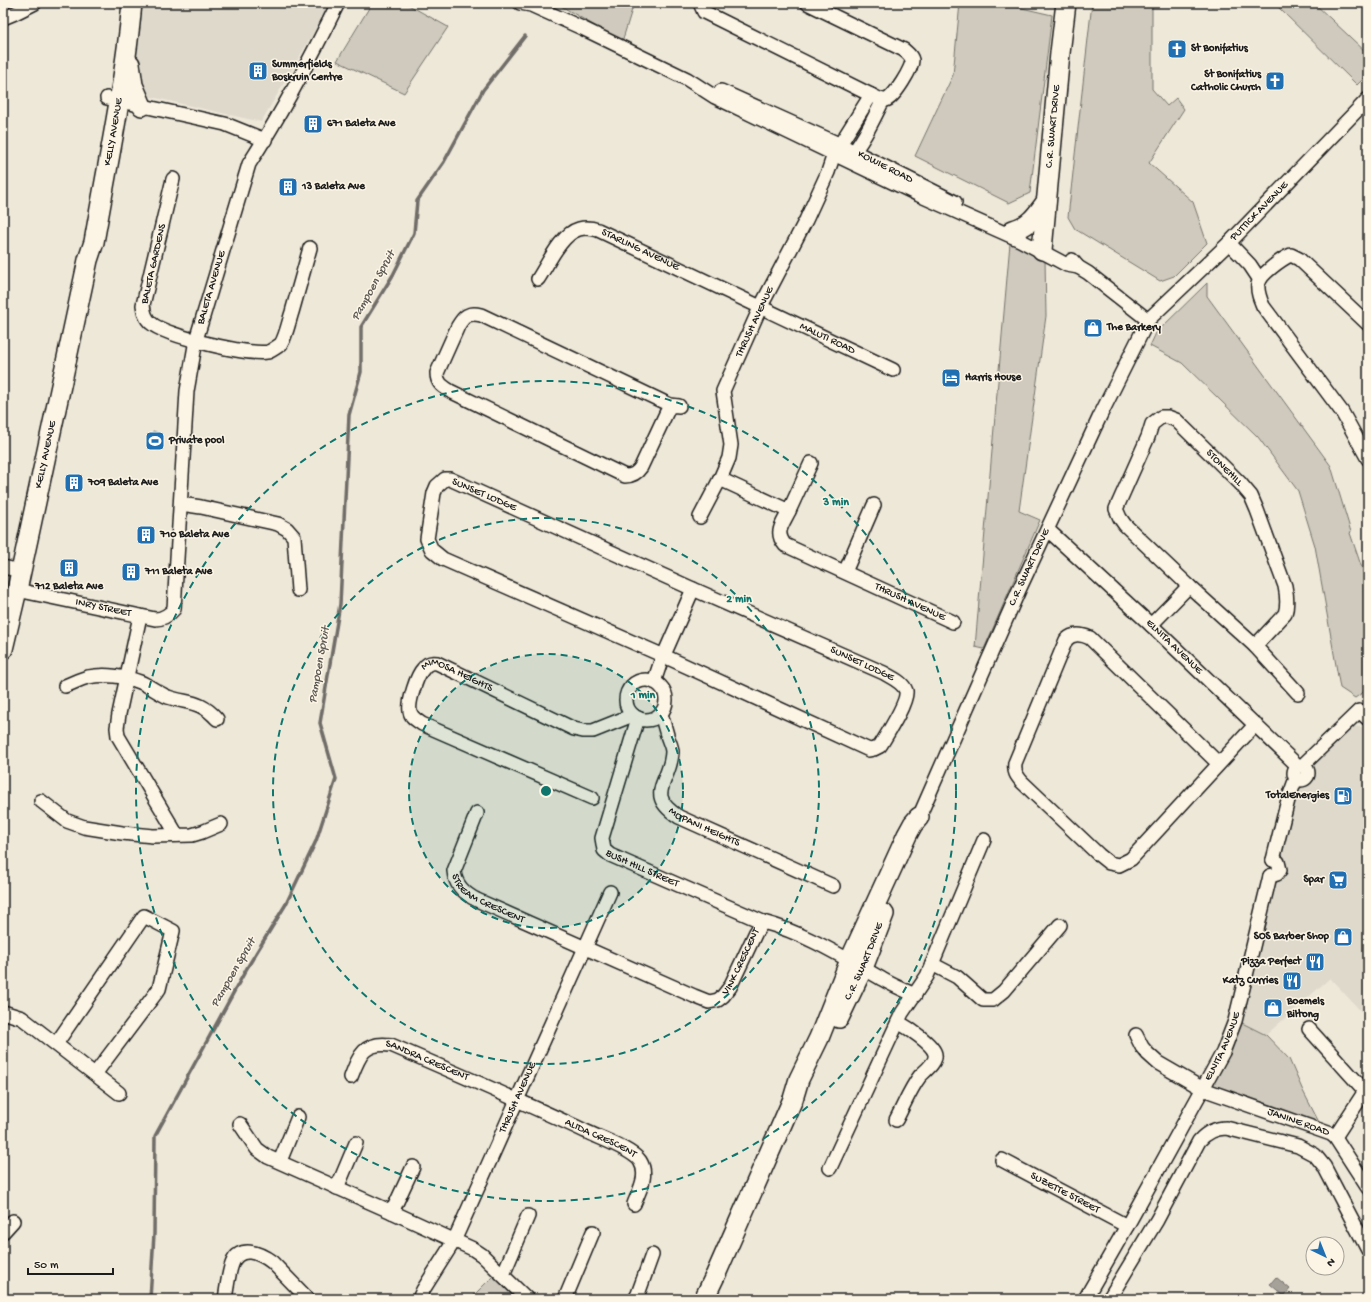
<svg xmlns="http://www.w3.org/2000/svg" width="1371" height="1302" font-family="'Gochi Hand',sans-serif">
<style>
.built{fill:#ded9cb}
.green{fill:#cfcabd;stroke:#76736c}
.water{fill:#a7a299;stroke:#6f6c67}
.lines{fill:none;stroke-linecap:round;stroke-linejoin:round}
.stream{stroke:#6f6c67;stroke-width:3.5}
.street-casing{stroke:#1c1c1c;stroke-width:16}
.secondary-casing{stroke:#1c1c1c;stroke-width:22}
.street{stroke:#fcf5e5;stroke-width:13}
.secondary{stroke:#fcf5e5;stroke-width:19}
.ring{fill:none;stroke:#0f766e;stroke-width:2;stroke-dasharray:7 5}
.labels{text-anchor:middle;dominant-baseline:central;stroke-width:3;stroke-linejoin:round;paint-order:stroke}
.poi-label{font-size:11px;font-weight:bold;fill:#1c1c1c;stroke:#fcf5e5;text-anchor:start}
.street-label{font-size:11px;fill:#1c1c1c;stroke:#fcf5e5}
.water-label{font-size:12px;font-style:italic;fill:#5b5854;stroke:#fcf5e5}
.centre{fill:#0f766e;stroke:#fcf5e5;stroke-width:2}
.ring-label{font-size:12px;text-anchor:middle;font-weight:bold;fill:#0f766e;stroke:#fcf5e5;stroke-width:3;stroke-linejoin:round;paint-order:stroke}
</style>
<rect width="100%" height="100%" fill="#eee8d9"/>
<filter id="ink" filterUnits="userSpaceOnUse"><feTurbulence type="fractalNoise" baseFrequency=".025" numOctaves="2"/><feDisplacementMap in="SourceGraphic" scale="8" xChannelSelector="R" yChannelSelector="G"/><feConvolveMatrix kernelMatrix="1 2 1 2 8 2 1 2 1" color-interpolation-filters="sRGB"/></filter>
<g filter="url(#ink)">
<path class="built" d="M137 3H331L261 122 130 92Z
M1337 724 1367 728 1368 729V1019L1330 978 1266 1035 1238 1021 1299 762Z"/>
<path class="green" d="M372 3H405L448 27 404 93 337 61Z
M556 3H634L622 42Z
M960 3H1000L1052 15 1030 193 1009 203 915 156 953 75Z
M1092 3H1152V89L1167 106 1176 98 1184 109 1149 163 1193 202 1207 243 1174 276 1160 281 1075 229 1068 217Z
M1274 3H1314L1368 54V74L1357 85Z
M1010 243 1045 259 1046 316 1019 511 1040 520 984 649 975 647Z
M1207 283V296L1331 466 1351 532 1350 533 1368 586V689L1355 698 1340 688 1315 546 1298 491 1258 437 1182 363 1150 346 1156 333Z
M1238 1021 1266 1035 1289 1059 1303 1091 1322 1128 1207 1088Z
M493 1276 517 1299H470Z"/>
<path class="water" d="M153 431 161 434 159 450 149 448Z
M1276 1277 1290 1289 1284 1296 1270 1284Z"/>
<g class="lines">
<path class="stream" d="M150 1299 154 1234 155 1136 247 968 286 904 316 841 336 779 320 723 340 604 349 415 361 372V327L393 275 414 233 417 201 444 162 483 90 525 36"/>
<g class="street-casing">
<g id="street">
<path d="M520 3 531 5 582 28 687 79 715 97 919 195 1020 240 1067 265 1078 267"/>
<path d="M700 3 704 12 871 95C876 97 881 101 886 100 894 98 913 67 912 60 911 55 907 53 904 50L807 3"/>
<path d="M3 18 15 13 35 3"/>
<path id="s1" d="M721 91 841 145 955 202"/>
<path id="s2" d="M871 95 834 154 828 172 806 220 760 308 723 391 731 445 729 458 720 479 789 511C783 524 774 532 785 545L953 622"/>
<path d="M107 98 225 124 265 140"/>
<path d="M848 159C863 142 873 120 883 100"/>
<path d="M173 179 143 305C144 312 145 318 151 323 165 336 250 356 268 352 271 351 278 346 281 344 286 336 289 321 292 312 298 291 304 269 310 248"/>
<path d="M1229 243 1250 265 1260 280"/>
<path d="M1072 260 1078 267 1088 273 1148 320"/>
<path id="s3" d="M538 279C548 264 561 234 579 229 586 227 592 228 598 230L893 370"/>
<path d="M1368 324 1299 259 1291 255C1281 259 1260 275 1258 284 1257 292 1260 299 1263 306L1342 412 1368 459"/>
<path d="M670 405 481 315C468 312 464 316 458 326L437 373C437 383 442 386 450 391L625 476C633 476 637 473 641 467L670 405 679 406"/>
<path d="M1161 417H1168L1176 420 1240 483 1251 496 1257 510 1285 586C1287 596 1288 605 1285 614L1255 646 1189 586 1125 525 1120 518 1116 509 1148 437 1152 424Z"/>
<path d="M445 479H450L693 589 884 673C892 678 903 682 906 691 908 702 886 736 880 746L874 749 869 750 664 656 443 559 432 550 427 539 434 493 437 486Z"/>
<path d="M181 504 201 507 278 524 287 529 294 537 298 590"/>
<path d="M789 511 811 463"/>
<path d="M700 517 720 479"/>
<path id="s4" d="M1048 530 1151 625 1298 766"/>
<path d="M3 567 21 571"/>
<path d="M845 572 874 505"/>
<path id="s5" d="M17 590 155 619C163 619 169 615 174 609L187 391 196 340 249 164C282 113 311 58 338 3"/>
<path d="M140 616 119 714 117 728 118 736 177 835"/>
<path d="M1151 625 1189 586"/>
<path d="M1255 646 1298 693"/>
<circle cx="646" cy="700" r="20"/>
<path d="M654 682 660 664 693 589"/>
<path d="M65 686C73 683 80 679 88 677 104 674 125 676 140 682 150 686 158 693 168 697 189 704 200 700 217 719"/>
<path id="s6" d="M661 714C663 721 665 728 667 735 668 740 672 746 672 752 671 782 643 794 679 817L833 886"/>
<path id="s7" d="M638 718 602 838 604 850 610 855 763 922"/>
<path d="M1219 764 1090 638C1081 634 1073 633 1066 640L1015 763C1014 772 1016 775 1022 782L1099 855 1109 863 1119 865 1131 859 1256 724"/>
<path d="M1303 765 1359 711 1368 719"/>
<circle cx="1301" cy="773" r="7"/>
<path id="s8" d="M592 798 422 724C417 720 411 718 410 711 408 702 417 675 423 669 426 664 431 662 437 663L574 729 583 731H593L633 715"/>
<path d="M41 801 67 821 84 827 122 833 153 836 192 835 202 832 221 824"/>
<path id="s9" d="M477 813 454 871C455 885 465 894 477 900L694 996 709 1002 718 1000 723 996 730 987 756 932 763 922C805 933 843 957 882 979 892 985 904 990 915 995"/>
<path id="s10" d="M919 817 1019 590 1100 416 1148 320 1229 243 1368 99"/>
<path d="M1273 860 1288 800 1296 778"/>
<path d="M1270 876 1277 874 1280 870 1278 862 1273 860"/>
<path d="M932 964 957 977 983 1000H993L1004 991 1060 925"/>
<path d="M3 1012 22 1018 119 1093"/>
<path d="M1309 1029 1365 1091"/>
<path id="s11" d="M1136 1035 1142 1047 1148 1054 1158 1063 1203 1089 1331 1134 1335 1137 1368 1188"/>
<path d="M56 1044 144 916 173 931 159 989 95 1074"/>
<path id="s12" d="M351 1077C359 1056 364 1041 391 1045 456 1073 521 1101 585 1131 599 1138 632 1149 640 1161 649 1175 639 1191 634 1204"/>
<path d="M896 1120C904 1105 910 1089 920 1076 925 1071 937 1062 935 1054 933 1044 907 1027 898 1022"/>
<path d="M240 1124 257 1149 268 1157 392 1212 473 1249 482 1255 527 1299"/>
<path d="M1335 1137 1365 1091 1368 1089"/>
<path id="s13" d="M1002 1160 1127 1226"/>
<path d="M280 1161 298 1117"/>
<path d="M830 1168 902 1013 927 976 984 840"/>
<path d="M337 1188 356 1143"/>
<path d="M392 1212 413 1167"/>
<path d="M3 1232 13 1221"/>
<path d="M503 1275 528 1216"/>
<path d="M225 1299C227 1288 228 1275 232 1264 239 1244 260 1253 272 1262L308 1299"/>
<path id="s14" d="M419 1299 423 1290 454 1241 610 892"/>
<path d="M565 1299 593 1232"/>
<path d="M635 1299 638 1294 652 1255"/>
<path id="s15" d="M1085 1299 1127 1226 1223 1052 1235 1021 1270 876"/>
<path d="M1109 1299 1157 1220 1199 1141C1207 1132 1215 1128 1226 1128L1298 1146 1315 1155 1324 1166 1368 1250"/>
</g>
</g>
<g class="secondary-casing">
<g id="secondary">
<path d="M130 64 133 85 142 106"/>
<path d="M1013 230C1030 226 1037 214 1046 202"/>
<path id="s16" d="M1042 250 1060 53 1066 3"/>
<path id="s17" d="M3 649 17 590 88 260 94 242C108 162 125 83 132 3"/>
<path id="s18" d="M839 1018 863 968 884 914"/>
<path d="M704 1299 716 1274 793 1099 799 1079 819 1038 850 960 907 835 913 824 919 817"/>
</g>
</g>
<use href="#street" class="street"/>
<use href="#secondary" class="secondary"/>
</g>
</g>
<circle cx="546" cy="791" r="137" fill="#0f766e" fill-opacity=".12"/>
<g class="ring">
<circle cx="546" cy="791" r="137"/>
<circle cx="546" cy="791" r="273"/>
<circle cx="546" cy="791" r="410"/>
</g>
<defs>
<g id="church-square" transform="scale(1)"><rect x="-9" y="-9" width="18" height="18" rx="4" fill="#1f6fb2" stroke="#fcf5e5"/><path d="M-1.2-6h2.4v3.5h3.3v2.4h-3.3V6h-2.4V-.1h-3.3v-2.4h3.3Z" fill="#fff"/></g>
<g id="building-square" transform="scale(1)"><rect x="-9" y="-9" width="18" height="18" rx="4" fill="#1f6fb2" stroke="#fcf5e5"/><path d="M-4-6H4V6H1V3H-1V6H-4ZM-2.5-4.3h1.7v1.8h-1.7ZM.8-4.3h1.7v1.8H.8ZM-2.5-1h1.7V.8h-1.7ZM.8-1h1.7V.8H.8Z" fill="#fff"/></g>
<g id="shop-square" transform="scale(1)"><rect x="-9" y="-9" width="18" height="18" rx="4" fill="#1f6fb2" stroke="#fcf5e5"/><path d="M-5-2.5h2.3a2.7 3.5 0 0 1 5.4 0H5L5.5 6h-11ZM-1.5-2.5h3a1.5 2.3 0 0 0-3 0Z" fill="#fff"/></g>
<g id="hotel-square" transform="scale(1)"><rect x="-9" y="-9" width="18" height="18" rx="4" fill="#1f6fb2" stroke="#fcf5e5"/><path d="M-6-4.5h1.5V1H6V5H4.5V3h-9V5H-6ZM-4 0a1.8 1.8 0 1 1 3.6 0ZM.5 0V-2.5h3Q6-2.5 6 0Z" fill="#fff"/></g>
<g id="stadium-square" transform="scale(1)"><rect x="-9" y="-9" width="18" height="18" rx="4" fill="#1f6fb2" stroke="#fcf5e5"/><path d="M0-5a6.5 5 0 1 0 0 10a6.5 5 0 1 0 0-10ZM-3.5-1.8h7v3.6h-7Z" fill="#fff"/></g>
<g id="fuel-square" transform="scale(1)"><rect x="-9" y="-9" width="18" height="18" rx="4" fill="#1f6fb2" stroke="#fcf5e5"/><path d="M-5.5-6h7V0h2V4h1.3V-2.5L3-4.5l.8-.8L6-3V5H2.5V1h-1V6h-7ZM-4.2-4.7v3.2H.2V-4.7Z" fill="#fff"/></g>
<g id="supermarket-square" transform="scale(1)"><rect x="-9" y="-9" width="18" height="18" rx="4" fill="#1f6fb2" stroke="#fcf5e5"/><path d="M-6-5.5h2.5l.6 2H6L4.5 2H-2.5L-4.4-4H-6ZM-1.5 3.2a1.3 1.3 0 1 0 .1 0ZM3 3.2a1.3 1.3 0 1 0 .1 0Z" fill="#fff"/></g>
<g id="restaurant-square" transform="scale(1)"><rect x="-9" y="-9" width="18" height="18" rx="4" fill="#1f6fb2" stroke="#fcf5e5"/><path d="M-5-6h1v4h1v-4h1v4h1v-4h1v5L-1.5 .5V6h-2V.5L-5-1ZM5-6V6H3V1.5H1.5Q1.5-4 5-6Z" fill="#fff"/></g>
</defs>
<g fill-rule="evenodd">
<use href="#church-square" x="1177" y="49"/>
<use href="#building-square" x="258" y="71"/>
<use href="#church-square" x="1275" y="81"/>
<use href="#building-square" x="313" y="124"/>
<use href="#building-square" x="288" y="187"/>
<use href="#shop-square" x="1093" y="328"/>
<use href="#hotel-square" x="951" y="378"/>
<use href="#stadium-square" x="155" y="441"/>
<use href="#building-square" x="74" y="483"/>
<use href="#building-square" x="146" y="535"/>
<use href="#building-square" x="69" y="568"/>
<use href="#building-square" x="131" y="572"/>
<use href="#fuel-square" x="1343" y="796"/>
<use href="#supermarket-square" x="1338" y="880"/>
<use href="#shop-square" x="1343" y="937"/>
<use href="#restaurant-square" x="1315" y="962"/>
<use href="#restaurant-square" x="1292" y="981"/>
<use href="#shop-square" x="1273" y="1008"/>
</g>
<g class="labels">
<g class="poi-label">
<text x="1191" y="49">St Bonifatius</text>
<text x="272" y="65">Summerfields<tspan x="272" dy="13">Boskruin Centre</tspan></text>
<text x="1261" y="75" text-anchor="end">St Bonifatius<tspan x="1261" dy="13">Catholic Church</tspan></text>
<text x="327" y="124">671 Baleta Ave</text>
<text x="302" y="187">13 Baleta Ave</text>
<text x="1107" y="328">The Barkery</text>
<text x="965" y="378">Harris House</text>
<text x="169" y="441">Private pool</text>
<text x="88" y="483">709 Baleta Ave</text>
<text x="160" y="535">710 Baleta Ave</text>
<text x="145" y="572">711 Baleta Ave</text>
<text x="69" y="587" text-anchor="middle">712 Baleta Ave</text>
<text x="1329" y="796" text-anchor="end">TotalEnergies</text>
<text x="1324" y="880" text-anchor="end">Spar</text>
<text x="1329" y="937" text-anchor="end">SOS Barber Shop</text>
<text x="1301" y="962" text-anchor="end">Pizza Perfect</text>
<text x="1278" y="981" text-anchor="end">Katz Curries</text>
<text x="1287" y="1002">Boemels<tspan x="1287" dy="13">Biltong</tspan></text>
</g>
<g class="street-label">
<text stroke="none"><textPath href="#s16" startOffset="124">C.R. SWART DRIVE</textPath></text>
<text stroke="none"><textPath href="#s17" startOffset="529">KELLY AVENUE</textPath></text>
<text stroke="none"><textPath href="#s1" startOffset="181">KOWIE ROAD</textPath></text>
<text stroke="none"><textPath href="#s10" startOffset="703">PUTTICK AVENUE</textPath></text>
<text stroke="none"><textPath href="#s3" startOffset="132">STARLING AVENUE</textPath></text>
<text transform="translate(154 264) rotate(-77)">BALETA GARDENS</text>
<text stroke="none"><textPath href="#s5" startOffset="488">BALETA AVENUE</textPath></text>
<text transform="translate(755 322) rotate(-65)">THRUSH AVENUE</text>
<text stroke="none"><textPath href="#s3" startOffset="339">MALUTI ROAD</textPath></text>
<text stroke="none"><textPath href="#s17" startOffset="199">KELLY AVENUE</textPath></text>
<text transform="translate(1224 468) rotate(45)">STONEHILL</text>
<text transform="translate(484 495) rotate(23)">SUNSET LODGE</text>
<text stroke="none"><textPath href="#s10" startOffset="273">C.R. SWART DRIVE</textPath></text>
<text stroke="none"><textPath href="#s2" startOffset="673">THRUSH AVENUE</textPath></text>
<text stroke="none"><textPath href="#s5" startOffset="88">INRY STREET</textPath></text>
<text stroke="none"><textPath href="#s4" startOffset="172">ELNITA AVENUE</textPath></text>
<text transform="translate(862 664) rotate(25)">SUNSET LODGE</text>
<text stroke="none"><textPath href="#s8" startOffset="287">MIMOSA HEIGHTS</textPath></text>
<text stroke="none"><textPath href="#s6" startOffset="141">MOPANI HEIGHTS</textPath></text>
<text stroke="none"><textPath href="#s7" startOffset="180">BUSH HILL STREET</textPath></text>
<text stroke="none"><textPath href="#s9" startOffset="109">STREAM CRESCENT</textPath></text>
<text stroke="none"><textPath href="#s9" startOffset="409">VINK CRESCENT</textPath></text>
<text stroke="none"><textPath href="#s18" startOffset="62">C.R. SWART DRIVE</textPath></text>
<text stroke="none"><textPath href="#s15" startOffset="288">ELNITA AVENUE</textPath></text>
<text stroke="none"><textPath href="#s12" startOffset="97">SANDRA CRESCENT</textPath></text>
<text stroke="none"><textPath href="#s14" startOffset="225">THRUSH AVENUE</textPath></text>
<text stroke="none"><textPath href="#s11" startOffset="189">JANINE ROAD</textPath></text>
<text stroke="none"><textPath href="#s12" startOffset="287">ALIDA CRESCENT</textPath></text>
<text stroke="none"><textPath href="#s13" startOffset="71">SUZETTE STREET</textPath></text>
</g>
<g class="water-label">
<text transform="translate(374 286) rotate(-61)">Pampoen Spruit</text>
<text transform="translate(320 665) rotate(-80)">Pampoen Spruit</text>
<text transform="translate(234 973) rotate(-60)">Pampoen Spruit</text>
</g>
</g>
<circle cx="546" cy="791" r="6" class="centre"/>
<g class="ring-label">
<text x="836" y="505">3 min</text>
<text x="739" y="602">2 min</text>
<text x="643" y="698">1 min</text>
</g>
<rect width="1371" height="1302" fill="none" stroke="#fcf5e5" stroke-width="16"/>
<rect x="8" y="8" width="1355" height="1286" fill="none" stroke="#1c1c1c" stroke-width="1.5" filter="url(#ink)"/>
<g transform="translate(1325 1256) rotate(137)"><circle r="19" fill="#fcf5e5" stroke="#a29e95"/>
<path d="M0-3L7 15L0 10L-7 15Z" fill="#1f6fb2"/>
<text y="-6" font-size="11" font-weight="bold" text-anchor="middle" fill="#1c1c1c">N</text>
</g>
<path d="M28 1268v6h85v-6" fill="none" stroke="#1c1c1c" stroke-width="2"/>
<text x="34" y="1268" font-size="12" fill="#1c1c1c" stroke="#fcf5e5" stroke-width="3" paint-order="stroke">50 m</text>
</svg>
